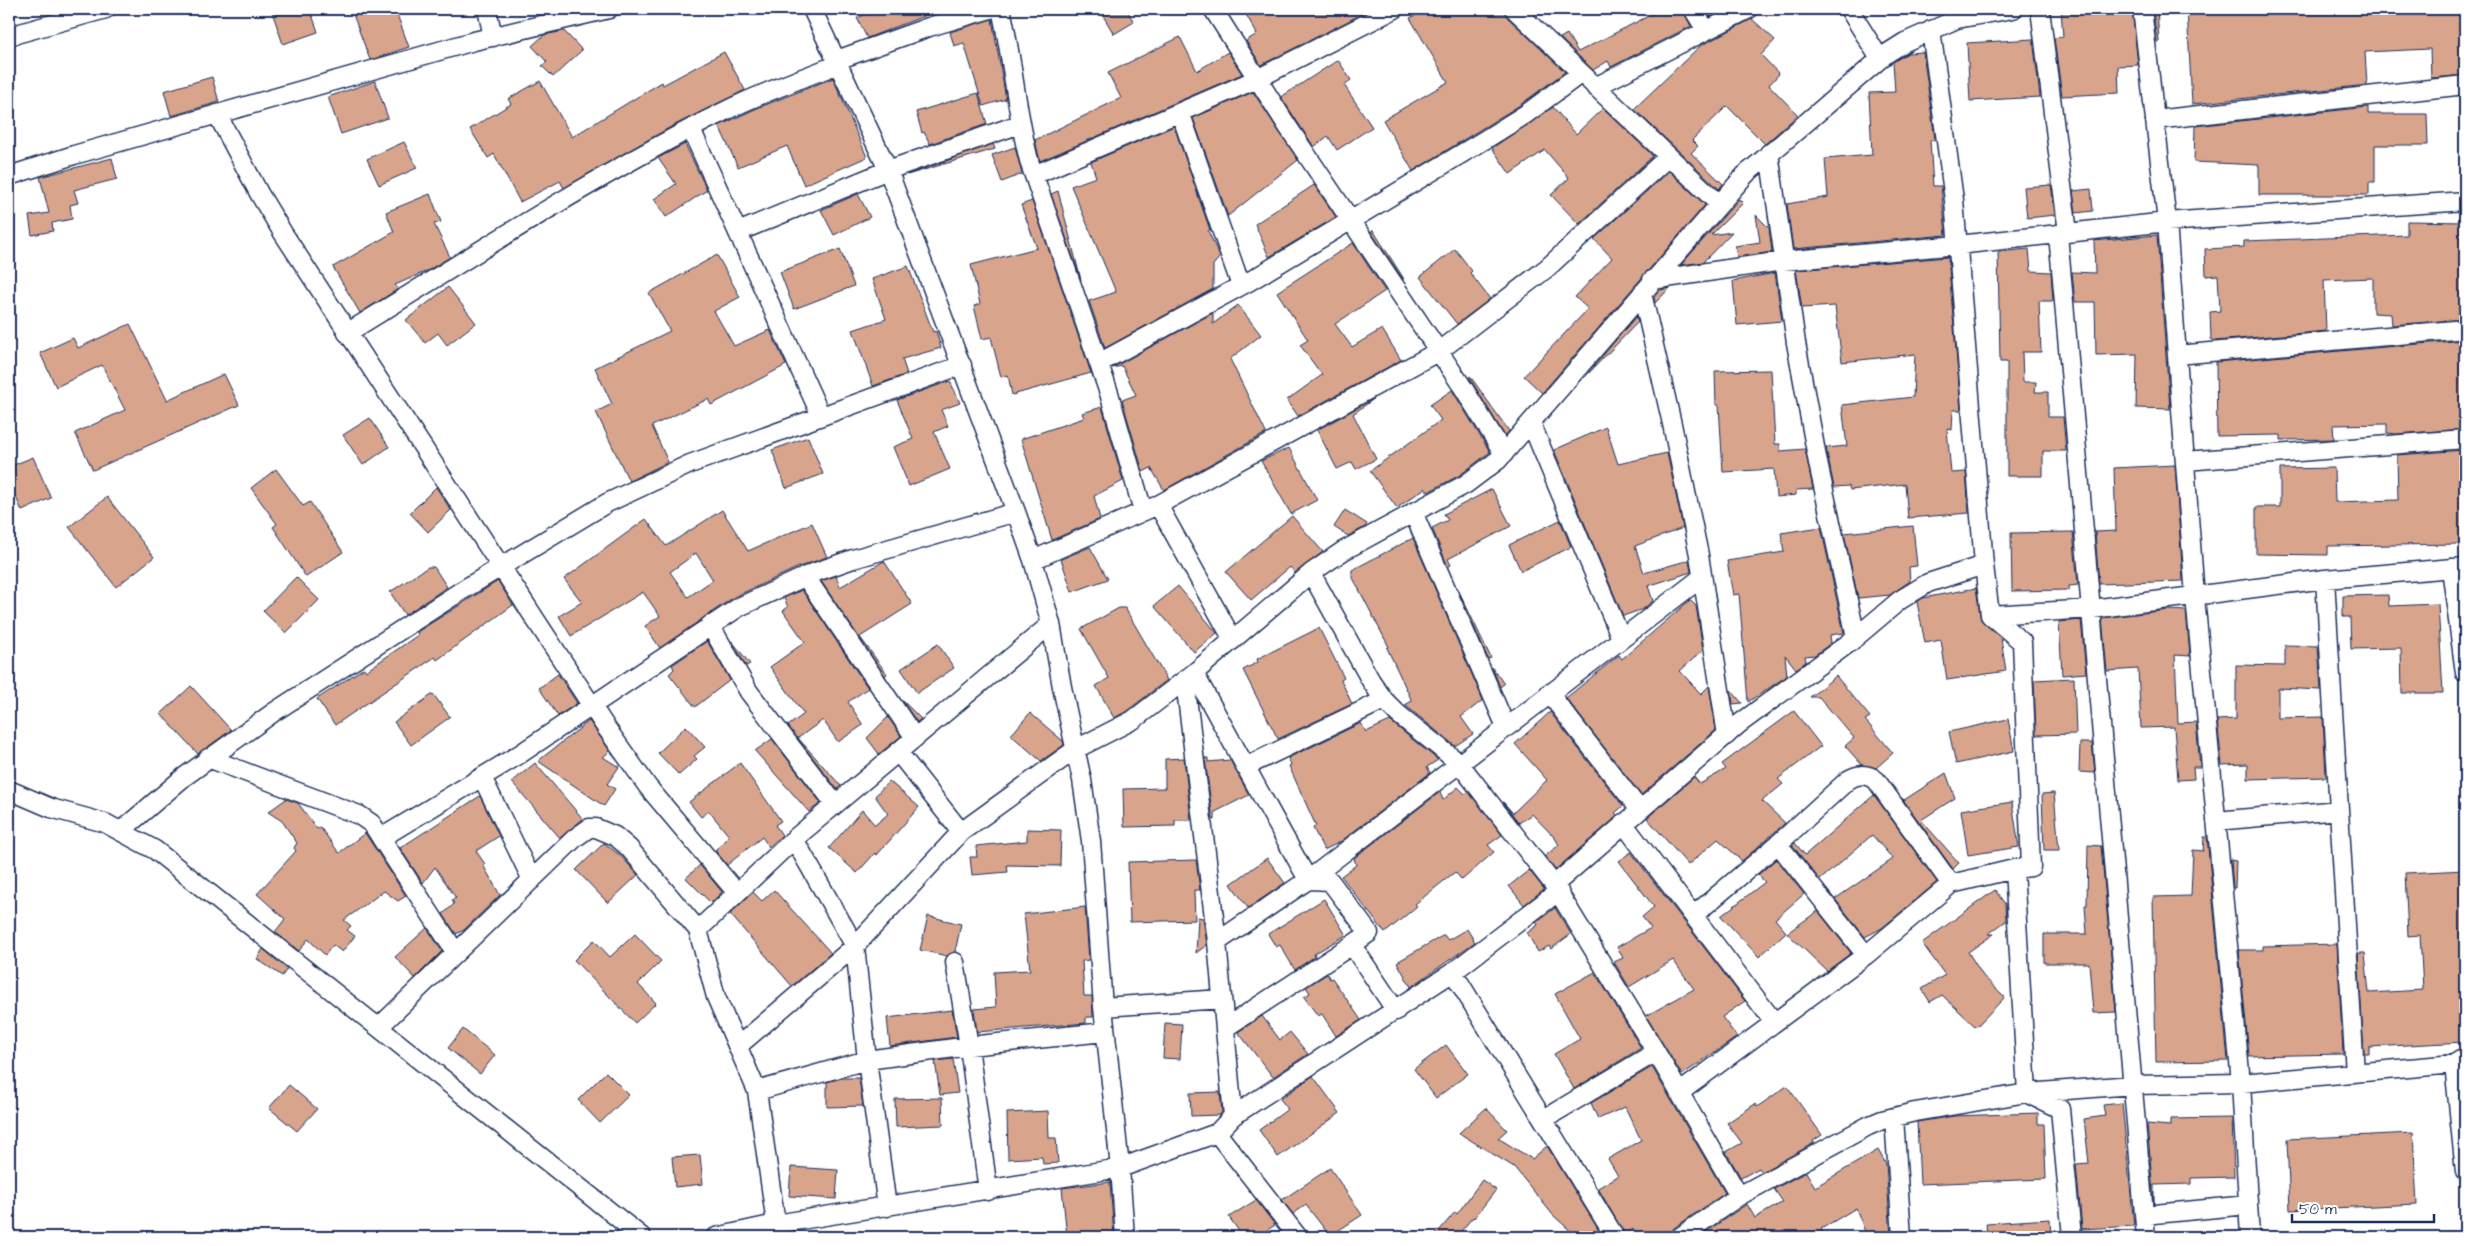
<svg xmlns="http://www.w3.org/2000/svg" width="2474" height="1246" font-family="'Architects Daughter',sans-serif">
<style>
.building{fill:#d8a48c;stroke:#1b2f5e;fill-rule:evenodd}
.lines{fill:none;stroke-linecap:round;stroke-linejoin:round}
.minor-casing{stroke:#1b2f5e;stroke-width:21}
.minor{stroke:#fff;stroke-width:18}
</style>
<rect width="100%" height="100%" fill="#fff"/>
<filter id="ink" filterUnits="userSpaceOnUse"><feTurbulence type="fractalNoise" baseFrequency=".02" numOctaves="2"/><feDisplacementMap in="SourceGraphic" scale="10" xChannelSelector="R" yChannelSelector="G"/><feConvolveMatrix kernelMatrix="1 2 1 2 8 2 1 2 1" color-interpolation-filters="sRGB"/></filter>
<g filter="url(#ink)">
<path class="building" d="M271 9H310L318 32 283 44Z
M351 9H395L409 47 370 60Z
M878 9H942L867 38 857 18Z
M1099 9H1126L1134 22 1114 34Z
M1243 9H1372L1261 65 1246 41 1257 34Z
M1427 9H1504L1507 17 1565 72 1520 105 1413 171 1383 120 1448 82 1410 18Z
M1662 9H1682L1691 26 1611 67 1608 61 1593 70 1560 38 1567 34 1578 52Z
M1705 9H1726L1710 17Z
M2061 9H2132L2138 65 2118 66 2119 93 2062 96 2054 38 2063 37Z
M2153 9H2157L2159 42H2157Z
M2187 9H2258V13L2309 11V13L2465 9V75L2431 78 2430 49 2365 52 2367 85 2192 104Z
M992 19 1006 99 983 106 964 43 954 46 950 32Z
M1752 19 1775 40 1761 55 1779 74 1769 85 1798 115 1765 144 1727 106 1692 140 1698 146 1691 153 1723 184 1719 189 1634 109 1700 46Z
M564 31 582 50 553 77 542 66 547 62 532 46 544 35Z
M1180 37 1197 71 1228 52 1242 74 1040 161 1035 140 1121 98 1108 73Z
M2033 39 2040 97 1970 101 1967 43Z
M724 52 745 90 669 128 564 188 560 181 520 202 494 154 488 158 470 129 511 104 508 99 540 81 572 137 662 82 663 85Z
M1923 52 1935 140H1930L1933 186H1941L1946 235 1793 249 1787 204 1828 197 1825 159 1872 155 1869 93 1895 92 1893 62 1908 53Z
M1338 60 1351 80 1344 85 1372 127 1337 150 1328 136 1314 147 1281 97Z
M212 77 219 102 171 116 164 91Z
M833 78 867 157 804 185 787 146 738 167 719 126 755 109Z
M375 81 388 118 341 134 328 97Z
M1253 92 1298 160 1228 216 1193 118Z
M978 93 987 124 930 144 924 132 922 133 916 112Z
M1553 107 1576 134 1603 108 1653 156 1579 224 1551 195 1569 178 1545 150 1510 174 1492 148Z
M2368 107V114H2427L2428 145H2375V182H2369V195H2259V165L2194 162 2195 126Z
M1174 126 1210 230 1208 231 1220 257 1213 265V289L1105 348 1089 301 1116 292 1071 186 1096 177 1091 162Z
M404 142 417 168 379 185 367 159Z
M685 144 707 190 666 217 654 199 676 184 658 158Z
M993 144 995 149 907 175Z
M1015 147 1022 174 1002 182 992 155Z
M112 158 117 179 74 190 78 203 70 205 72 219 52 223 53 231 32 235 29 216 49 213 40 177Z
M1669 171 1705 205 1542 393 1524 376 1588 309 1575 297 1612 258 1594 239Z
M1314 185 1336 217 1269 257 1255 224Z
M2051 185 2055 215 2027 218 2024 187Z
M2091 189 2093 211 2076 213 2073 191Z
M1058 191 1081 280 1051 194Z
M430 194 441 222 434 224 450 257 427 271 395 285 398 289 360 313 333 267 394 232 386 212Z
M858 194 870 217 834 235 821 210Z
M1739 199 1743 203 1711 235 1732 232 1703 262 1681 265Z
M1032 201 1091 373 1012 395 1008 375 1001 377 991 337 982 339 974 306 980 304 971 265 1037 248 1021 205Z
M1756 215 1769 228 1772 252 1737 257 1735 246 1760 242Z
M2407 221 2465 222V319L2392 325 2391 314 2373 313V278L2324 280 2326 331 2215 341 2211 339 2210 312 2220 311 2218 275 2206 276 2205 249 2244 247V241L2407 235Z
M1373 230 1404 279H1403L1371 232Z
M2157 235 2170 409 2136 408 2137 354 2096 355 2095 302H2075L2072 272 2095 273 2094 241Z
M1353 243 1385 291 1335 324 1352 347 1382 329 1401 360 1298 416 1287 400 1322 375 1300 345 1308 340 1277 292Z
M840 249 854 286 794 309 780 272Z
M1455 249 1472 271 1470 273 1490 299 1457 324 1420 277Z
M2029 249 2031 271 2051 272 2053 301H2039L2041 352H2022L2023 382H2036L2035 392H2048V417H2063L2066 451H2043V476H2007V362H2000L1998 252Z
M717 255 740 297 714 311 734 346 770 330 786 365 711 405 708 399 652 426 668 462 629 481 596 412 612 404 595 368 670 331 649 293Z
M1948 257 1961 410H1953L1952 430 1947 429 1951 473 1966 472 1969 513 1908 518 1905 484 1850 490 1849 486 1834 487 1826 448 1847 446 1842 405 1913 397 1915 354 1842 362 1835 306 1802 308 1796 270Z
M908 266 933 332 936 331 941 348 902 359 907 374 873 386 853 330 886 319 872 279Z
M1775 273 1782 321 1737 325 1733 281Z
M448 287 476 323 447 345 438 333 425 343 406 320Z
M1670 288 1655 303 1654 297 1660 290Z
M1238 305 1261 335 1230 359 1266 433 1164 490 1151 468 1143 472 1122 400 1136 395 1122 366 1112 368 1213 313V324Z
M1636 316 1638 322 1584 378Z
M130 324 167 400 224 374 239 405 93 470 75 433 125 410 102 365 56 387 40 353 73 338 78 348Z
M2465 340V429L2396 434 2387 433V424L2333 425 2334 439 2281 440V435L2217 436 2216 362Z
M1771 370 1775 444H1780V451L1805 449 1813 489 1796 490V495L1776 497 1774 469 1723 472 1719 405H1716L1715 371Z
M1470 376 1509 431 1505 436 1469 377Z
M950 381 960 403 941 410 948 426 934 432 950 469 909 486 893 447 913 439 897 400Z
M1452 390 1490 452 1460 475 1428 492 1425 488 1397 508 1370 471 1441 420 1430 405Z
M1375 398 1353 414 1376 459 1356 469 1352 462 1337 469 1317 430Z
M1102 407 1123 481 1094 496 1100 519 1052 540 1021 439 1084 418 1082 413Z
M370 418 389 447 363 465 343 435Z
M1606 427 1618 464 1667 453 1683 528 1635 546 1644 573 1689 560 1691 572 1648 586 1653 601 1643 609 1623 616 1554 450Z
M808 437 823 474 786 488 772 450Z
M1289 448 1317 500 1291 514 1261 461Z
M2465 450V536H2459L2460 544 2328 546V555L2256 554V507H2280V469L2334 468 2335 502 2398 500 2397 455Z
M33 457 51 498 22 511 9 481V467Z
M2175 465 2183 581 2099 584 2095 532 2116 531 2114 468Z
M276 469 303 506 310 502 343 552 306 577 273 527 277 524 251 488Z
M436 487 451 510 428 532 410 513Z
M1492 489 1511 526 1448 559 1451 565 1448 567 1432 528 1448 520 1444 514Z
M107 497 154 557 116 587 69 527Z
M722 510 748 551 812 523 827 557 799 567 734 597 660 648 645 626 660 616 643 592 571 636 559 616 582 602 564 579 646 519 666 546ZM696 553 713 580 688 597 670 572Z
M1345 510 1367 524 1365 527 1348 536 1334 527Z
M1292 516 1323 552 1295 573 1290 567 1251 600 1226 572Z
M1560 520 1571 547 1521 571 1509 545Z
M1913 526 1917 566 1909 567 1910 581 1890 595 1858 598 1844 533Z
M1821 527 1844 633 1830 635 1831 643 1815 655 1805 656 1806 662 1796 669 1785 655 1787 676 1748 702 1739 594 1733 595 1727 561 1784 552 1781 533Z
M2073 532 2078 585 2069 586V590L2012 591 2011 533Z
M1413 538 1483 700 1461 717 1473 734 1455 746 1405 705 1412 701 1387 648 1389 647 1352 576V570Z
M1090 547 1108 579 1072 592 1061 559Z
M884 561 912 604 860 637 887 674 885 676 821 581 836 576 840 587Z
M428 567H434L447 587 405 615 390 592Z
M296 577 319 600 286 633 263 611Z
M498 581 513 605 437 660 435 657 335 725 317 699 364 668 366 671 418 635 417 632Z
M1178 586 1217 633 1194 652 1154 606Z
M1457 587 1491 658 1488 659Z
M1976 588 1981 620 2001 638 2006 671 1947 680 1941 640 1925 643 1917 602 1923 598Z
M802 590 868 688 848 702 863 725 838 742 823 720 798 738 841 786 837 789 788 726 804 714 770 667 805 642 783 611 788 607 784 598Z
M2388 595 2389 606 2438 604 2443 693H2402L2401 648 2351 649 2350 617H2343V596Z
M1690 600 1696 606 1703 650 1680 671 1701 694 1709 686 1716 730 1641 795 1566 698 1619 655 1622 659Z
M1119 608H1125L1167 680 1127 711 1114 718 1096 686 1109 678 1081 629Z
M2168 610 2186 611 2190 656 2175 655 2178 723 2196 722 2200 767H2193L2194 779 2178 780 2174 727 2141 728 2138 669 2107 671 2102 618Z
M2081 620 2086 673 2062 675 2059 622Z
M1319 628 1344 678 1341 680 1352 704 1278 739 1243 670 1258 662 1257 659Z
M707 641 730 680 695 707 669 674 674 669 672 665Z
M732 641 750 664 746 666Z
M938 644 954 668 917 693 901 669Z
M2285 645 2318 646 2321 690 2278 688V718L2323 717 2326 777 2248 779V764L2222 765 2217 720 2236 719V665L2285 666Z
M1492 667 1504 684 1500 687Z
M558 674 577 703 558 716 539 688Z
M1836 676 1870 717 1865 720 1893 753 1876 768 1862 765 1845 746 1854 738 1819 697H1810Z
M2074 678 2076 734 2036 735 2034 680Z
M191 686 231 730 198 754 161 714Z
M1731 690 1742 703 1733 704Z
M433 694 450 717 411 745 394 722Z
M903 701 921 719 917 722 903 702Z
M1794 711 1821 746 1778 779 1783 784 1762 801 1785 823 1742 861 1718 839 1688 865 1647 818 1694 777 1700 784 1726 769 1722 764Z
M1550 712 1623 806 1615 813 1617 815 1613 820 1555 870 1545 856 1559 845 1555 838 1532 814 1519 823 1503 802 1513 813 1547 780 1515 744Z
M1030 713 1063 741 1064 745 1041 761 1011 735Z
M888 717 901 736 879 754 867 738Z
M2008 719 2014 751 1956 764 1949 732Z
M589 721 610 751 603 757 619 767 607 784 615 789 604 806 538 761Z
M1390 721 1438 760 1427 767 1430 773 1340 842 1324 850 1313 828 1316 826 1289 766 1291 765 1288 758 1361 723 1366 732Z
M686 726 705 747 694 756 697 759 679 775 658 753Z
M772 739 821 803 809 812 755 751Z
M2080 743H2092L2095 773 2079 772Z
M1184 758 1191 820H1175V826L1124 827 1123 789 1165 788V759Z
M1205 758H1208V762L1230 760 1249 795 1215 812V820H1213Z
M535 763 583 819 560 838 512 782Z
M740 763 781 821 775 825 782 835 769 847 762 837 727 865 715 850 729 836 709 811 701 817 689 802Z
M1946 773 1955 798 1921 820 1959 863 1953 869 1902 798 1904 800Z
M889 781 919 807 877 855 875 853 857 873 829 848 862 810 875 825 888 814 875 796Z
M1458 787 1465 794 1468 791 1502 835 1488 845 1494 852 1462 880 1455 872 1415 904 1417 906 1385 933 1341 876 1356 865 1354 858 1440 792 1443 800Z
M2054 793 2059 850H2044L2042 794Z
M1874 795 1937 882 1882 928 1865 937 1835 899 1893 859 1872 835 1820 880 1792 845 1795 843 1805 855Z
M480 796 499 836 476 851 485 864 483 865 500 895 464 930 456 934 443 914 454 904 452 900 456 898 435 867 423 883 400 848Z
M286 799 298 803 317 829 320 827 339 853 365 833 406 896 398 901 384 891 344 920 351 926 347 930 355 936 342 952 333 945 325 955 308 939 299 951 275 932 285 919 257 894 296 851 294 848 297 843 282 821 268 812Z
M2012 802 2019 847 1968 855 1961 810Z
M1027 829 1061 830 1060 866 1007 865 1008 872 972 875 970 857H977L976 846 1027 841Z
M2204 837H2207L2228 1061 2156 1062 2153 897 2191 896 2193 850 2203 851Z
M604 843 621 856 638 875 608 903 576 870Z
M2088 845 2101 846 2116 1012 2093 1013 2089 963H2044V934H2087L2085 905H2087Z
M1631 852 1745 1001 1722 1017 1737 1037 1682 1075 1646 1016 1694 989 1673 960 1629 987 1614 962 1623 958 1617 947 1651 928 1642 917 1654 907 1619 861Z
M1267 858 1285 883 1248 908 1231 884Z
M1776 859 1804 894 1775 919 1786 932 1759 957 1721 916 1765 882 1758 875Z
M1196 860 1200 890H1194L1195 920 1130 922 1128 862Z
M2231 860 2236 861 2235 888H2233Z
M700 865 722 892 711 903 686 878Z
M1529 870 1544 889 1524 905 1509 886Z
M2465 870V933H2462L2465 1042 2369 1047V1054H2364L2358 953H2365L2369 993 2423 990 2420 935 2408 936 2405 873Z
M774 890 831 953 792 986 730 914 753 892 762 901Z
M1995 890 2005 904 2006 921 1988 934H1994L1968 952 1983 976 2005 997 1976 1027 1942 995 1930 1002 1922 989 1945 975 1922 943Z
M1324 899 1346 935 1314 954 1315 956 1295 970 1280 945 1276 947 1268 934Z
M1085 907 1089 960 1082 961 1084 996H1092L1093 1017H1086V1023L977 1032 974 1009 996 1007 994 972 1030 970 1024 914Z
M1555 908 1571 934 1551 949 1549 946 1538 952 1527 933 1538 925 1536 922Z
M1818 911 1851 953 1827 971 1787 933Z
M928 916 961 924 955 952 947 956 920 950Z
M1198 917 1203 918 1207 945 1196 953Z
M427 928 442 951 415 978 395 957Z
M1467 929 1475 942 1411 987 1397 962 1444 935 1448 940Z
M635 934 661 961 638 984 656 1003 635 1023 574 960 594 940 610 957Z
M2337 944 2343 1054 2249 1056 2239 950H2263V946Z
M263 949 287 969 282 976 257 959Z
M1595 972 1641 1048 1574 1089 1554 1054 1580 1039 1555 994Z
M1327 974 1330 979 1332 978 1361 1020 1336 1036 1322 1014 1318 1016 1304 997 1310 993 1306 987Z
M952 1010 957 1037 890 1046 887 1018Z
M1262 1016 1280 1040 1290 1032 1308 1054 1273 1077 1238 1032Z
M1165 1023 1182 1024 1180 1059 1163 1058Z
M463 1029 495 1055 480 1074 448 1048Z
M1446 1045 1468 1074 1436 1098 1414 1069Z
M953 1059 958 1093 940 1095 935 1061Z
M1652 1067 1725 1193 1674 1228 1669 1237H1638L1633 1229 1625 1235 1598 1188 1618 1176 1608 1159 1641 1140 1625 1107 1598 1119 1591 1103Z
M606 1072 629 1095 600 1123 578 1100Z
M1313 1076 1340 1113 1278 1157 1259 1130 1288 1109 1280 1099Z
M842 1078H859L863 1106 827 1107V1082Z
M289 1085 317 1109 297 1131 269 1108Z
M1787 1086 1822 1135 1813 1141 1814 1143 1762 1172 1759 1168 1741 1178 1726 1152 1742 1143 1727 1123 1755 1104 1757 1107Z
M1220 1092 1222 1112 1220 1115 1191 1116 1190 1093Z
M942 1098 943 1125 896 1127 895 1099Z
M2122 1103 2134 1226 2082 1229 2076 1164 2089 1163 2084 1119 2105 1116 2103 1105Z
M1486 1108 1507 1130 1498 1138 1532 1159 1547 1146 1603 1237H1577L1553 1215 1514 1167 1459 1133Z
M1048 1111 1049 1138H1056L1058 1163 1043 1164 1042 1157 1008 1159 1007 1113Z
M2038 1113V1124H2044L2046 1179 1920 1184 1917 1122 1954 1116Z
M2232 1118 2234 1177 2191 1178V1184L2154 1185V1203L2147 1124 2170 1126V1119Z
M2413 1133 2417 1204 2290 1210 2287 1139Z
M1878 1150 1886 1164 1891 1237H1867L1856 1208 1821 1229 1826 1237H1698L1747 1204 1755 1218 1783 1202 1774 1189 1806 1172 1815 1187Z
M700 1155 703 1184 675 1187 672 1157Z
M791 1167 838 1170 836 1199 789 1196Z
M1330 1168 1362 1215 1330 1236 1306 1205 1293 1214 1282 1200Z
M1482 1180 1496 1190 1474 1218 1473 1217 1456 1237H1434L1455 1212 1457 1214Z
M1110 1182 1114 1237H1067L1062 1188Z
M1256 1200 1275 1225 1257 1237H1243L1229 1217Z
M2050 1219 2051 1237H1987L1986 1223Z"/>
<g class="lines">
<g class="minor-casing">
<path id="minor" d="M487 9 493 37
M812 9 888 170 1016 512 1033 560 1051 624 1062 687 1082 780 1091 841 1103 1007 1120 1168 1125 1237
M1001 9C1013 60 1016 113 1030 164L1109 393 1143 511
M1213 9 1288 127 1464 389 1504 454
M1514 9 1719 204
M1693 9 1706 30
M1849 9 1880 59
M1956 9 1957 19 2013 9
M2040 9 2068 233
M2142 9 2167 222 2195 597 2241 1083 2250 1237
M1931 30 1954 200 1984 565 1990 615 2022 642 2031 867 2014 869 2027 1093 2060 1109 2072 1237
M9 36 106 9
M837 60 929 27 990 9
M1595 87 1749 9
M1180 112 1241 286
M217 114 260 195 283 233 605 726 648 787 737 893
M2155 120 2465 85
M691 129 821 416
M1769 153 1796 343 1818 463 1856 637
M1034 175 1257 79 1395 9
M9 176 74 155 474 41 609 9
M738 232 888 170 1020 124
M2058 234 2146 1237
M1652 280 1783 261 1958 245 2167 222 2465 201
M1642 293 1672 424 1699 555 1727 735
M347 333C471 257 593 177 723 112 761 93 800 79 839 64
M2177 355 2465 329
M1099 363 1250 281 1486 139 1526 114 1580 74
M1531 423 1621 638
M2185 461 2465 439
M1158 505 1233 640
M1413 512 1506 727
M1033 560 1158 505 1439 351 1547 268 1668 157
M2451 568 2465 673
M1311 573 1371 681 1384 700 1398 714 1459 763 1554 885 1656 1052 1739 1196
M805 576 915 738
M2325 579 2355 1073
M1990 615 2092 609 2325 579 2465 567
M710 625 749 692 835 804
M1194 673 1308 880 1330 881 1369 933 1352 945 1396 1011
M1185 681 1217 942 1233 1116
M1549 693 1639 809
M898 752 961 832
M208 758 359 815 372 824 381 838 520 754 739 607 813 573 853 559 1016 512
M1245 767 1384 700
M482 777 532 880
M9 790 51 808 105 823 155 850 642 1237
M2216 821 2339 810
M1623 823 1774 1022
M122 830 184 777 274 712 461 591 607 503 690 464 962 365
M381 838 456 953
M794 839 855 946 867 1060 887 1207
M1778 844 1866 955
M1554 885 1739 724 1849 643 1900 600 1928 583 1984 565
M1694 915 1778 844 1848 780C1857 774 1867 773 1876 780L1951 884
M698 930 794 839 1051 624
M1217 942 1308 880 1701 578
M955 962 969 1046 988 1191
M1453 972 1615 1237
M1103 1007 1222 999
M379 1027 575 838 589 828H596L615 836 629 848 698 930 716 997 757 1091 776 1224
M1225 1028 1352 945
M738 1046 855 946 961 832 1076 749 1133 720 1194 673 1311 573 1343 551 1466 484 1498 460 1745 175 1886 54 1905 42 1957 19
M2464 1058 2454 1064 2465 1172
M757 1091 867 1060 969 1046 1105 1032
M1679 1093 1866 955 1951 884 2014 869
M1894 1117 1902 1237
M1544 1119 1656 1052
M1217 1133 1298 1237
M2144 1215 2248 1205
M716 1237 776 1224 1120 1168 1217 1133 1233 1116 1453 972 1559 891
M1680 1237 1739 1196 1868 1126 1882 1120 1915 1112 2027 1093 2133 1085 2241 1083 2465 1063"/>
</g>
<use href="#minor" class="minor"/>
</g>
</g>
<rect width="2474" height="1246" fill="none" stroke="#fff" stroke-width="30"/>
<rect x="15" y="15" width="2444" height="1216" fill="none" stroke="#1b2f5e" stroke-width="2" filter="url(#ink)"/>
<path d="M2292 1214v8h142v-8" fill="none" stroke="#1b2f5e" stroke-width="2.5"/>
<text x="2299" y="1214" font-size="15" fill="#1b2f5e" stroke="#ffffff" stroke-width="4" paint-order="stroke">50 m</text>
</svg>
